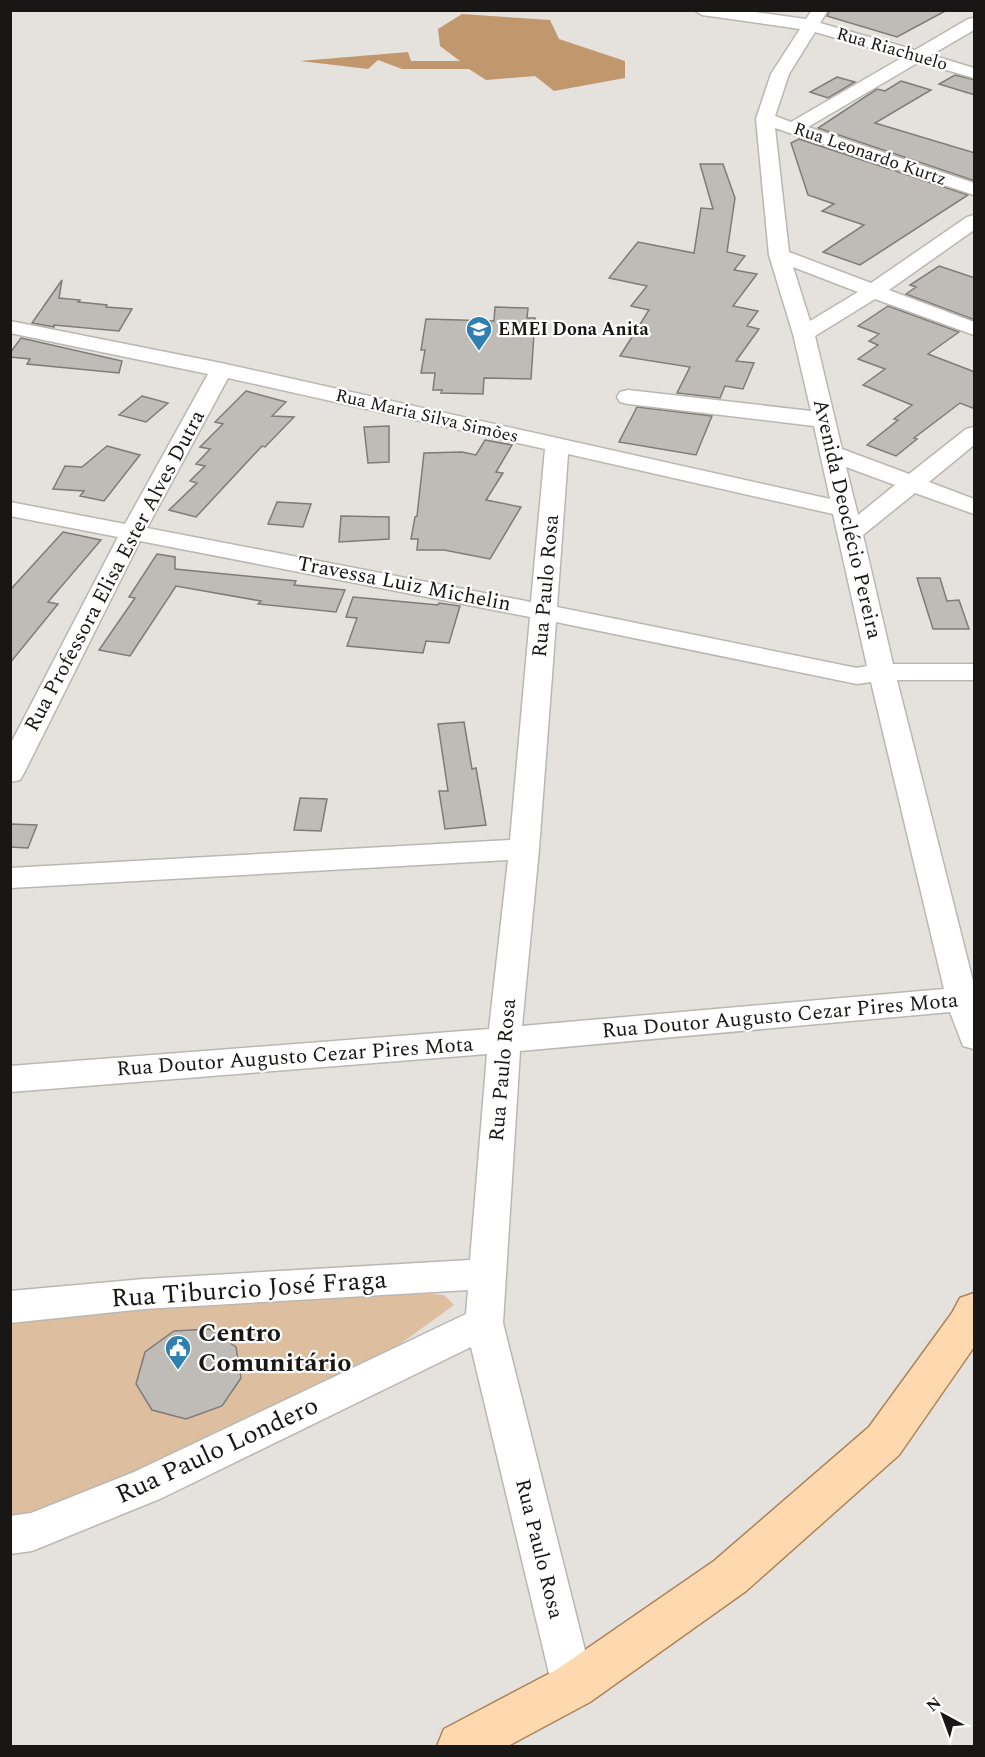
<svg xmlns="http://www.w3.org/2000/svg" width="985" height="1757" font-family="Spectral,serif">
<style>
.green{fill:#ddbfa0}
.forest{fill:#c1986e}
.building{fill:#bfbcb8;stroke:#7e7b78;stroke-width:1.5}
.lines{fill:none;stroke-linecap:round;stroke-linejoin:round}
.minor-casing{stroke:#bab7b3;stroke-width:3}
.major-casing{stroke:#ad8458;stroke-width:3}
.minor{fill:#fff;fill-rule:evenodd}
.major{fill:#fed9b0;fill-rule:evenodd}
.labels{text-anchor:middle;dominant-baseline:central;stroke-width:4.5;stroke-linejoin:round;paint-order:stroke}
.far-street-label{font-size:18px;fill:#181716;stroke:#fff}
.far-poi-label{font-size:18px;font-weight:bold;fill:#181716;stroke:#fff;text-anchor:start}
.street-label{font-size:21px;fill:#181716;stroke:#fff}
.near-street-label{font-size:26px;fill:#181716;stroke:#fff}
.near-poi-label{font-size:26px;font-weight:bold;fill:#181716;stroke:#fff;text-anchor:start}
</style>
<rect width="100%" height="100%" fill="#e5e2de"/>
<path class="green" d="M402 1291 444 1295 454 1305 400 1344 212 1447 37 1515 11 1516V1319Z"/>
<path class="forest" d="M462 14 550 20 559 39 625 61V78L554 91 535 76 486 80 469 69H402L378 60 368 69 300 61 408 52 411 61H460L440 46 438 29Z"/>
<path class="building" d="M830 10H947L897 37 827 16Z
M955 75 975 80V95L939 84Z
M837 77 855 82 828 98 810 92Z
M901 81 931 90 875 123 975 153V181L818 128 877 89 885 91Z
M799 139 968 195 860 265 823 252 864 225 822 211 834 204 808 195 791 143Z
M700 164H723L735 198 727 252 745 256 734 270 757 274 733 306 758 311 747 326 759 329 736 361 754 363 743 389 725 386 720 398 677 393 690 367 620 356 649 310 631 306 647 286 609 278 638 242 694 253 701 208 713 209Z
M939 266 975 278V320L906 294 916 287 910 285Z
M62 280 59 298 80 300 78 302 107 305 106 307 132 309 119 331 54 325V327L32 323Z
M888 306 959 332 928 354 975 372V409L960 403 914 438 917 439 896 456 867 445 898 420 894 419 912 405 863 385 885 369 858 359 878 345 869 341 879 334 858 326Z
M495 307 528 308 527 318H535L531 379 484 378 483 394 441 393 442 390H433L435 373H421L425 350H421L426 319 494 321Z
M21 338 122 361 119 373 27 364 30 359 10 357V353Z
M246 391 286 402 272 416 294 417 265 447 262 446 196 517 169 510 197 483 190 481 205 466 196 464 210 449 200 447 223 424 215 422Z
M142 396 168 403 146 422 119 415Z
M637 407 712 416 696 455 619 442Z
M389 426V462L368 463 364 427Z
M485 440 512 445 496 472 503 473 486 500 521 507 490 559 444 550H417L418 539H411L415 517 417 516 424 453 462 452 476 455Z
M107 446 140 455 104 501 80 496 84 491 53 489 65 466 82 467Z
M277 502 311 504 303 527 268 524Z
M341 516 389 517V539L339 542Z
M63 532 101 540 48 602 58 604 10 663V590Z
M157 554 175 557V569L296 581 294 585 345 590 336 612 258 604 261 601 176 586 130 656 99 650 135 598 129 597Z
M917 578H940L947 601 959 600 969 629H933Z
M353 597 438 605 439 603 460 606 449 643 426 641 423 653 347 646 357 618 346 617Z
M464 722 472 769 476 768 486 825 445 829 439 791H448L438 724Z
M300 798 327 799 321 831 294 830Z
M10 824 37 825 28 848 10 847Z
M209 1329 236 1347 241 1378 222 1406 186 1419 152 1410 136 1384 145 1352 174 1331Z"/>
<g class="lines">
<g class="minor-casing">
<path id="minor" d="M694 10H741L806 19 812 10H828L820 23 915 50 968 19 974 18V30L931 55 974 68V78L919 62 808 127 974 183V195L775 128 789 252 871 283 967 217 974 215V230L889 290 974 322V335L875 299 815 336 842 449 909 474 966 429 974 427V445L929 482 974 499V514L915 493 863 535 893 664H974V680H897L974 985V1049L963 1046 950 1012 520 1051 503 1323 594 1686 588 1701 573 1707 558 1701 552 1686 471 1347 162 1498 32 1551 10 1554V1516L31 1513 134 1472 466 1314 468 1290 144 1309 10 1323V1291L144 1279 470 1260 487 1054 10 1092V1066L489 1029 508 860 10 888V868L510 840 530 617 140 541 24 773 20 780 10 782V745L118 537 10 516V502L125 524 208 374 10 333V321L221 363 830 499 814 426 628 404 620 402 617 397 620 392 628 390 811 411 793 334 769 255 756 119 771 74 800 29 702 15ZM815 32 903 57 791 122 775 116 789 74ZM793 267 858 292 810 321ZM228 378 545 449 531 602 147 528ZM568 454 833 514 867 666 857 668 557 607ZM846 467 895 485 858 515ZM556 622 857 684 871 682 944 989 522 1026 539 849Z"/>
</g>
<g class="major-casing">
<path id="major" d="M974 1293V1347L899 1455 746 1591 590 1702 508 1746H437L444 1729 556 1670 714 1561 869 1427 952 1313 960 1298Z"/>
</g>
<use href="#minor" class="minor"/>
<use href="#major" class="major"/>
</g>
<defs>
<g id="school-pin" transform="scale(1.35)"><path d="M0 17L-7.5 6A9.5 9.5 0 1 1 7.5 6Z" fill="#2f80b1" stroke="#fff"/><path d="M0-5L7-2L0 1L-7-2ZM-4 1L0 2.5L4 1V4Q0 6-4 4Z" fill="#fff"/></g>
<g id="civic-pin" transform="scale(1.35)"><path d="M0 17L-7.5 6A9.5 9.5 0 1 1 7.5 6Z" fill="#2f80b1" stroke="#fff"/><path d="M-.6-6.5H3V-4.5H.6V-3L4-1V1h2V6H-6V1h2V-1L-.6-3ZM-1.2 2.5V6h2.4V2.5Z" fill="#fff"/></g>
</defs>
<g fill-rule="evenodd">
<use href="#school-pin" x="479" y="329"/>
<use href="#civic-pin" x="178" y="1348"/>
</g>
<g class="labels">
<g class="far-street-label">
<text transform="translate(892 49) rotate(16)">Rua Riachuelo</text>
<text transform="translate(870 154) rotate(19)">Rua Leonardo Kurtz</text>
<text transform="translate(427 416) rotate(13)">Rua Maria Silva Simões</text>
</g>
<g class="far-poi-label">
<text x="498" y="329">EMEI Dona Anita</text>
</g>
<g class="street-label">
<text transform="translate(847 519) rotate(77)">Avenida Deoclécio Pereira</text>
<text transform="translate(115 571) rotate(-62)">Rua Professora Elisa Ester Alves Dutra</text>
<text transform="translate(404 584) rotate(11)">Travessa Luiz Michelin</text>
<text transform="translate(546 586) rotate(-85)">Rua Paulo Rosa</text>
<text transform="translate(780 1016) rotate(-5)">Rua Doutor Augusto Cezar Pires Mota</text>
<text transform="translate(295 1057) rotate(-4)">Rua Doutor Augusto Cezar Pires Mota</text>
<text transform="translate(503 1070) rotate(-85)">Rua Paulo Rosa</text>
<text transform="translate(539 1549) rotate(76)">Rua Paulo Rosa</text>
</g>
<g class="near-street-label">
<text transform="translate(249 1289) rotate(-4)">Rua Tiburcio José Fraga</text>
<text transform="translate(217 1450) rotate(-25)">Rua Paulo Londero</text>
</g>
<g class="near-poi-label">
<text x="198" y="1333">Centro<tspan x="198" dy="30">Comunitário</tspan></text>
</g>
</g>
<rect width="985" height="1757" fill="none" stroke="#181716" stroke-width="24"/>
<g transform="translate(943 1715) rotate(319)" stroke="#ffffff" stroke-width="4.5" paint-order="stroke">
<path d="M0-4.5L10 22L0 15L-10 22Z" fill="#181716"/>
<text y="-9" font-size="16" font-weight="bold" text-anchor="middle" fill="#181716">N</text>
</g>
</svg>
